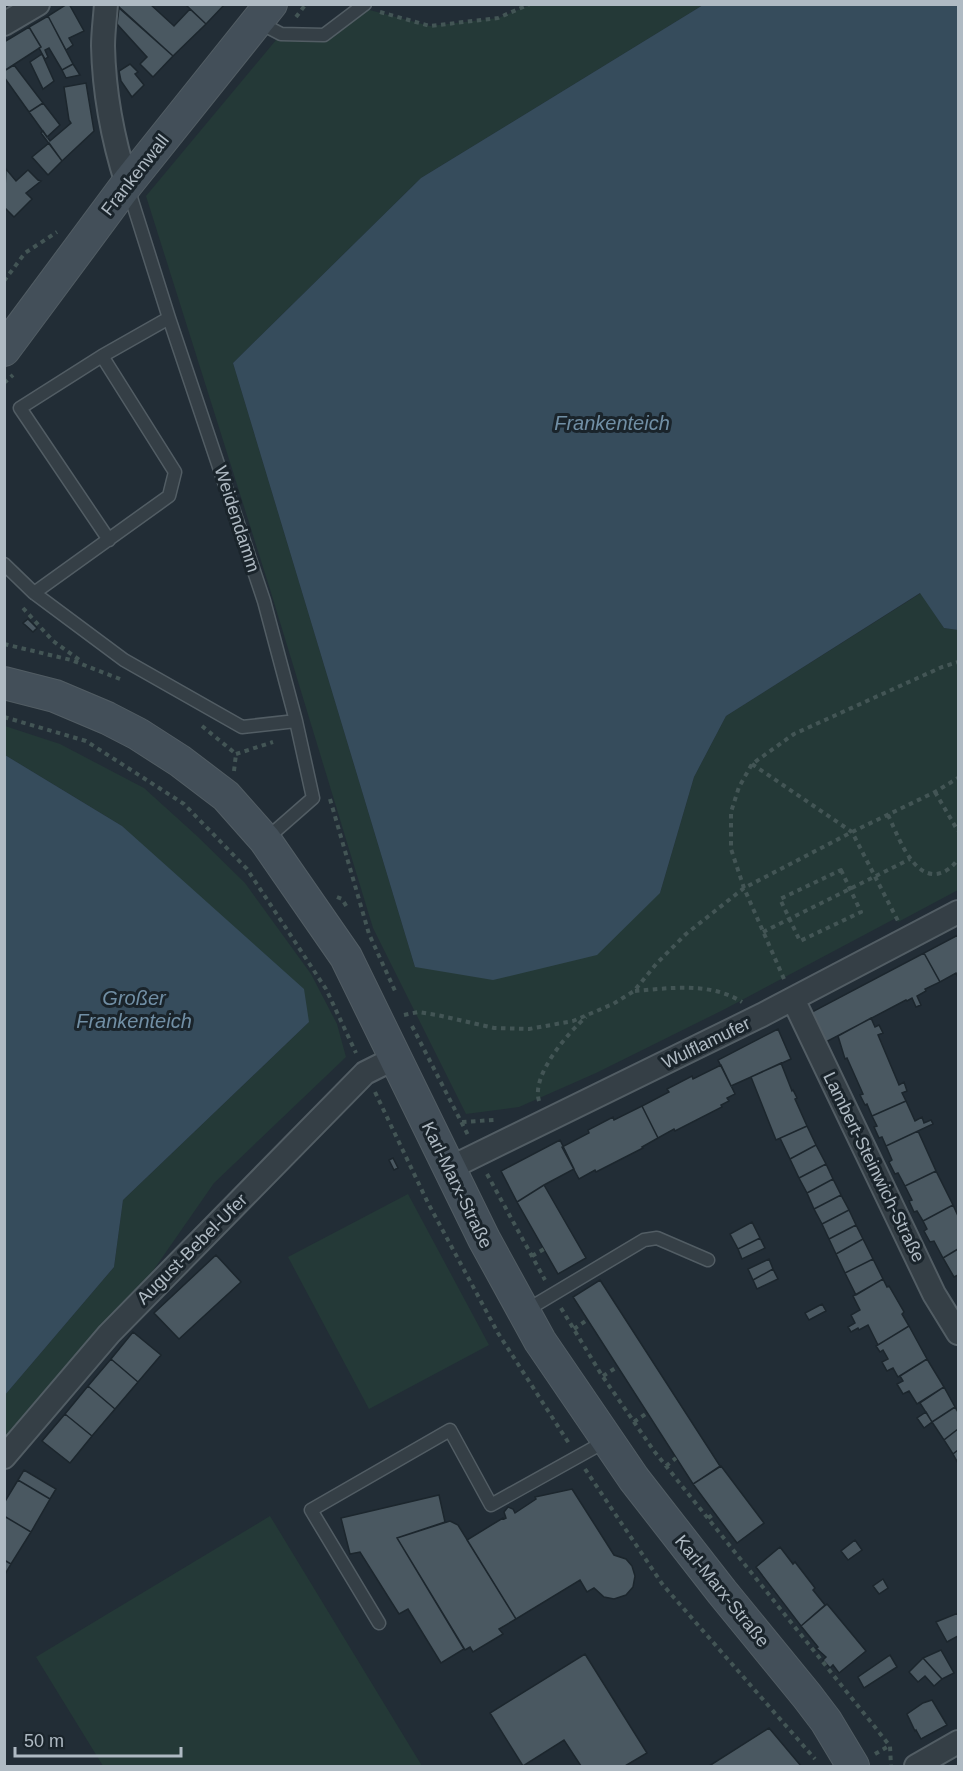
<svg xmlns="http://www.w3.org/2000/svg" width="963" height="1771" font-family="Arial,sans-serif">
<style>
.green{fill:#243937}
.water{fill:#364c5c}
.building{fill:#4a5861;stroke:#1c262d;stroke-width:1.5}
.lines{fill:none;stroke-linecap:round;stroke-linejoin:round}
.lane-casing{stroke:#525d64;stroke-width:15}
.street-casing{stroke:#525d64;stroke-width:26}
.secondary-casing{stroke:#525d64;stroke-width:34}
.path{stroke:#435555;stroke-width:4;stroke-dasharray:4.5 4.5;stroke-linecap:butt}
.lane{stroke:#353f46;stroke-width:12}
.street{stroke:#353f46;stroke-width:22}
.secondary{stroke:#434f59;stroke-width:32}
.labels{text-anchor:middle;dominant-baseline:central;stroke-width:6;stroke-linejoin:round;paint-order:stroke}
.street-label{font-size:18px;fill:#afbac3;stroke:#1a242b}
.water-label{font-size:20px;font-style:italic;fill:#718fa5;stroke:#1a242b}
</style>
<rect width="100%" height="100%" fill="#222d36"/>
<path class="green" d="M530 5H703L421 178 233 363 415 967 660 893 694 777 726 716 921 593 944 628 958 630V890L898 922 896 918 725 1009 596 1073 519 1107 466 1114 373 928 269 586 146 196 281 34 324 35 362 8 430 26 498 18Z
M5 726 60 744 144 788 197 836 245 883 311 974 337 1024 346 1057 214 1183 109 1334 5 1457V1395L114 1267 123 1200 309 1022 122 826 5 755Z
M408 1194 489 1345 369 1409 288 1257Z
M270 1516 422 1766H103L36 1657Z"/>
<path class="water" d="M703 5H958V630L944 628 920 593 726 716 694 777 660 893 597 955 493 980 415 967 233 363 421 178Z
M5 755 122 826 304 989 309 1022 123 1200 114 1267 5 1395Z"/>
<path class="building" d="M67 4H69L84 31 69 38 73 45 66 50 48 16Z
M118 4H150L174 26 190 9 206 24 173 56 118 6Z
M185 4H225L206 24Z
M119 8 173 56 153 77 140 64 147 57 117 24Z
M48 16 73 64 62 70 49 48 45 50 48 57 45 59 39 48 41 47 29 27Z
M29 27 41 47 4 71V42Z
M42 54 54 81 43 89 30 62Z
M73 64 80 75 66 78 62 70Z
M130 64 138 72 135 74 144 85 132 97 121 81 119 71Z
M14 65 43 103 29 112 4 77V71Z
M86 83 94 131 62 161 41 133 43 131 50 141 71 123 69 120 64 87Z
M43 103 60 125 47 137 29 112Z
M49 143 62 161 48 175 32 157Z
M6 169 16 181 28 170 38 180 41 181 26 193 32 199 14 217 4 207Z
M28 619 37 628 33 632 23 623Z
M958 935V978L956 973 940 982 924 953Z
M924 953 940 982 925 989 926 991 917 996 921 1005 916 1007 912 998 907 1001 906 1000 824 1043 812 1012Z
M871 1018 875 1027 879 1025 883 1033 878 1035 899 1085 904 1082 907 1091 902 1093 906 1101 872 1116 867 1104 865 1105 860 1095 863 1094 847 1058 845 1059 838 1036Z
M778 1029 791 1059 731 1086 718 1060Z
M781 1063 792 1091 793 1090 797 1098 795 1099 807 1126 776 1140 751 1077Z
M721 1065 735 1094 727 1098 729 1101 721 1105 722 1107 675 1131 674 1129 658 1138 642 1106 669 1092 667 1089 692 1076 693 1079Z
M906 1101 915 1121 922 1117 924 1123 931 1120 933 1124 886 1146 882 1137 879 1138 874 1127 877 1126 872 1116Z
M642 1106 658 1138 642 1147 643 1148 596 1172 595 1170 579 1179 562 1147 589 1133 588 1130 613 1117 614 1120Z
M807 1126 816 1145 790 1159 780 1138Z
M918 1131 936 1171 905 1186 898 1173 895 1174 889 1162 892 1160 886 1146Z
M560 1140 574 1169 544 1185 517 1202 501 1171Z
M816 1145 826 1164 799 1178 790 1159Z
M393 1158 398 1168 394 1170 389 1160Z
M826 1164 833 1179 807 1193 799 1178Z
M936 1171 953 1205 923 1221 917 1211 914 1212 909 1201 912 1200 905 1186Z
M833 1179 841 1195 814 1209 807 1193Z
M544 1185 586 1258 558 1274 517 1202Z
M841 1195 849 1210 822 1224 814 1209Z
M953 1205 958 1216V1249L943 1258 934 1241 930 1242 924 1231 927 1229 923 1221Z
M849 1210 856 1225 829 1239 822 1224Z
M752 1222 760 1238 738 1249 730 1234Z
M856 1225 863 1239 836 1254 829 1239Z
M760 1238 765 1248 742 1259 738 1249Z
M863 1239 873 1259 845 1273 836 1254Z
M958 1249V1275L954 1277 943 1258Z
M216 1255 241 1282 179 1339 154 1313Z
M769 1259 773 1269 753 1280 748 1269Z
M873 1259 883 1279 856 1295 845 1273Z
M773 1269 778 1279 757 1289 753 1280Z
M883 1279 887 1287 889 1286 904 1312 902 1314 909 1326 878 1345 868 1325 859 1330 858 1328 851 1332 848 1327 855 1323 851 1315 860 1310 853 1296Z
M600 1280 720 1466 693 1484 573 1297Z
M822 1304 826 1311 809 1320 805 1313Z
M909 1326 927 1359 898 1377 893 1368 887 1371 882 1362 888 1359 883 1350 880 1352 876 1346Z
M133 1332 161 1355 138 1382 111 1359Z
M111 1359 138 1382 115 1409 88 1386Z
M927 1359 944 1387 917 1404 909 1391 903 1394 897 1384 903 1381 900 1376Z
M88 1386 115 1409 92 1436 65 1414Z
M944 1387 955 1407 932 1422 920 1403Z
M955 1407 958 1412V1429L944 1440 932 1422Z
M926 1412 932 1422 924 1428 917 1418Z
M65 1414 92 1436 70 1463 42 1441Z
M958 1429V1450L953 1454 944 1440Z
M958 1450V1463L953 1454Z
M721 1466 764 1523 737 1543 693 1484Z
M24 1470 56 1489 50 1499 18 1480Z
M18 1480 50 1499 31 1532 4 1516V1503Z
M572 1489 614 1555 626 1559 632 1566 635 1576 633 1587 626 1595 614 1599 604 1597 594 1588 587 1592 580 1580 516 1619 467 1540 503 1518 504 1519 506 1518 504 1512 508 1507 513 1509 515 1513 536 1499 535 1497Z
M439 1495 445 1522 397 1538 464 1649 441 1663 408 1609 399 1614 360 1552 350 1554 341 1518Z
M4 1516 31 1532 11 1564 4 1560Z
M450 1521 458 1525 516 1619 499 1629 503 1634 473 1652 470 1647 465 1650 397 1538Z
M855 1540 862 1550 848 1560 841 1551Z
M780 1547 793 1564 795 1562 815 1588 813 1590 825 1605 801 1626 756 1567Z
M4 1560 11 1564 4 1576Z
M883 1579 888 1588 879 1594 873 1586Z
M827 1604 866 1651 839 1673 833 1665 830 1668 823 1660 826 1657 816 1648 818 1647 801 1626Z
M958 1613V1636L947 1642 936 1622Z
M941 1650 954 1673 942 1679 923 1658Z
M585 1654 647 1753 625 1766H581L564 1740 523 1766 490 1713Z
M890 1655 897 1667 864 1688 858 1677Z
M923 1658 942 1679 934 1686 925 1676 918 1682 909 1672Z
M932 1700 947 1725 921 1739 916 1730 915 1731 907 1714 923 1703Z
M769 1728 801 1766H709Z"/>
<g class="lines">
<g class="lane-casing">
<path id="lane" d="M258 22 281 34 324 35 365 4
M128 188 169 318 264 601 296 721 313 798 265 840
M109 540 20 408 102 356 169 318
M4 564 34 593 124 660 242 727 296 721
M34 593 169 496 175 472 102 356
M525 1311 644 1240 657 1238 708 1260
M379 1623 311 1510 450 1430 491 1505 606 1441"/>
</g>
<g class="street-casing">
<path id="street" d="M106 4C105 18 103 33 103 46 104 92 113 140 127 184
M4 24 38 4
M793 999 934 1294 958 1333
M450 1168 762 1015 958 912
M4 1457 109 1334 365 1073 395 1058
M916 1766 958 1742"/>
</g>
<g class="secondary-casing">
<path id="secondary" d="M4 350 127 184 271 4
M4 683 55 696 107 718 138 734 180 761 226 796 265 840 346 957 484 1239 540 1341 634 1479 722 1592 807 1696 826 1721 853 1766"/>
</g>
<path class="path" d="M380 12 430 26 498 18 530 4
M296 17 306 4
M4 281 25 253 57 232
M4 383 13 375
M23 608 53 641 81 661
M4 644 71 660 120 679
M4 717 86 741 184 804 247 869 326 989 356 1053
M202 726 236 754
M236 754 273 742
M752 764 852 832 898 921
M234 771 236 754
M935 792 958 831
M330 799 369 934 396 993
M888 815C897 833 911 876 936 874 945 873 953 867 958 859
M841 870 861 912 800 941 780 899Z
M337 897 342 899 348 909
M763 932 910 859
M784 979 744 888 731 849V812L739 787 752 764 794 734 942 667 958 662
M635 991C670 988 711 982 742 1002
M404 1015 418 1012 437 1015 494 1028 529 1029 573 1021 613 1004 634 991 657 963 686 934 744 888 852 832 935 792 958 778
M412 1026 468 1135
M375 1092 428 1203 498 1333 570 1445
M539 1101C531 1075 568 1033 586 1017
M462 1122 494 1120
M487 1174 545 1280
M532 1256 544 1249
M561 1308 601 1374 654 1451 890 1746 891 1766
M574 1329 587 1320
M603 1376 617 1367
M634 1422 647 1413
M666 1466 676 1458
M585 1469 663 1585 815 1759
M708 1518 715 1513
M875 1754 889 1746"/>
<use href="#lane" class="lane"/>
<use href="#street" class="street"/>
<use href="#secondary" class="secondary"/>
</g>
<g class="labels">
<g class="street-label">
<text transform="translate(135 175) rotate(-52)">Frankenwall</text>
<text transform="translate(237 519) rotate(72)">Weidendamm</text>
<text transform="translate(706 1043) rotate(-26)">Wulflamufer</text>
<text transform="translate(874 1167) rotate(64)">Lambert-Steinwich-Straße</text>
<text transform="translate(457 1185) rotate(64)">Karl-Marx-Straße</text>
<text transform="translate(192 1249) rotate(-45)">August-Bebel-Ufer</text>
<text transform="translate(722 1591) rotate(51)">Karl-Marx-Straße</text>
</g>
<g class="water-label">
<text x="612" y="423">Frankenteich</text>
<text x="134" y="998">Großer<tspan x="134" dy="23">Frankenteich</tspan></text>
</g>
</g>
<rect width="963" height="1771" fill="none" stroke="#afbac3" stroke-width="12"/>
<path d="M15 1747v9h166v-9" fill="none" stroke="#afbac3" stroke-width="3"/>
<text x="24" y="1747" font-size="18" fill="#afbac3" stroke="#1a242b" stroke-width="4.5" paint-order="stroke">50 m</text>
</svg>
